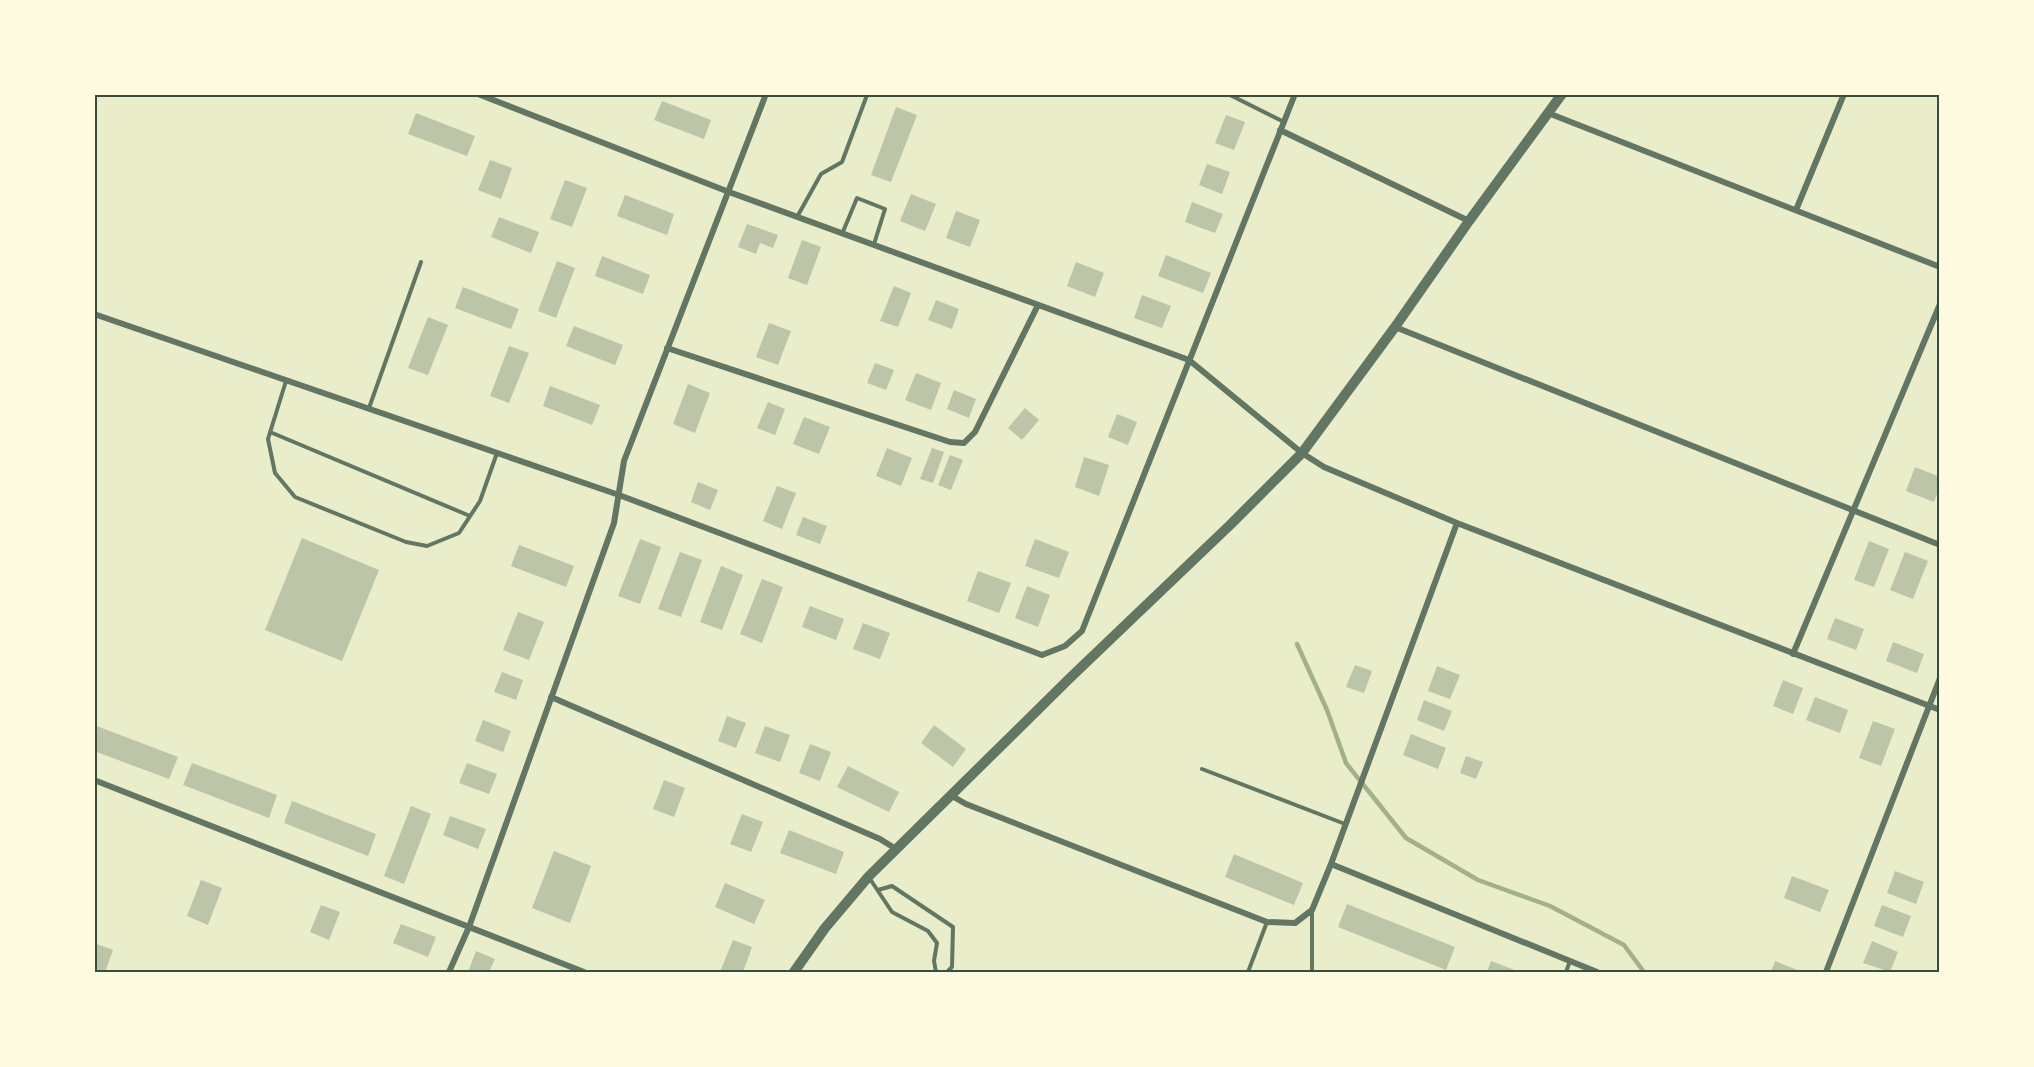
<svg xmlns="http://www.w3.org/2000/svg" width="2034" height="1067" font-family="'PT Serif',serif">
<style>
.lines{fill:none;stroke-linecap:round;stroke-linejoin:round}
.stream{stroke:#a3b18a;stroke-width:4.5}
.building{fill:#bcc5a7}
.service{stroke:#617663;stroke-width:4}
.minor{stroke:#617663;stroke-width:6}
.tertiary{stroke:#617663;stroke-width:10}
.neatline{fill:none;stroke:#344e41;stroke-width:2}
</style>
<rect width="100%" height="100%" fill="#e9edc9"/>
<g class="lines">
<path class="stream" d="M1297 644 1327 710 1346 763 1406 838 1478 880 1550 906 1624 945 1644 972"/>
</g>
<path class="building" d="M662 101 711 120 704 139 654 120Z
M896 107 917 115 891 182 871 175Z
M416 113 475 136 467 156 408 134Z
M1226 115 1245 122 1234 150 1215 143Z
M490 160 512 168 501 199 478 190Z
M1207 164 1230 172 1222 194 1199 185Z
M565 180 587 188 572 227 550 219Z
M911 194 936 204 925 231 900 221Z
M625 195 674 214 667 235 617 216Z
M1192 202 1223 214 1215 233 1185 222Z
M956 211 980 220 970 247 946 238Z
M499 217 539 232 531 253 491 237Z
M747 224 778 235 773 248 760 243 756 254 738 247Z
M802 240 821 247 807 285 788 278Z
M1166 255 1211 273 1203 293 1158 276Z
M602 256 650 275 643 294 595 276Z
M557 261 575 268 556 318 538 311Z
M1076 262 1104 273 1095 297 1067 286Z
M894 286 911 293 898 327 880 321Z
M463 287 519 309 511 329 455 308Z
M1142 295 1171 306 1162 328 1134 318Z
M936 300 959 309 952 329 928 320Z
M428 317 448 325 428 375 408 368Z
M769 323 791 331 778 365 756 357Z
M574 326 623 345 615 365 566 346Z
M509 346 529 353 509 403 490 396Z
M875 363 894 370 886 390 867 383Z
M916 373 941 383 931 410 905 400Z
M688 384 710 393 695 433 673 424Z
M550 386 600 405 592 425 543 406Z
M954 390 976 399 969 418 947 409Z
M768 402 785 409 775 435 757 428Z
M1025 408 1039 420 1022 440 1008 428Z
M1117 414 1137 422 1128 445 1108 437Z
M804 417 830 427 819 454 793 444Z
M887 448 912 458 901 486 876 476Z
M932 448 944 452 933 483 920 479Z
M950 455 963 460 951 490 938 485Z
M1084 457 1109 465 1099 496 1075 487Z
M1915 467 1940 477V486L1934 502 1906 491Z
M698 482 718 490 710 510 691 502Z
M777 486 796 493 782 529 763 521Z
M803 517 827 526 820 544 796 535Z
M302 538 379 570 342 661 265 630Z
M640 539 661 547 640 604 618 596Z
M1035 539 1069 552 1059 578 1025 566Z
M1869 541 1889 549 1874 587 1854 580Z
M519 545 574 566 566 587 511 566Z
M680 552 702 560 681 617 658 609Z
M1905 552 1928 561 1913 599 1890 590Z
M721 566 743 575 722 630 700 622Z
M978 571 1011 583 999 613 967 601Z
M762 579 783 587 762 643 740 634Z
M1027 586 1050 595 1038 627 1015 618Z
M810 606 844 619 836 640 802 627Z
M518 612 544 622 529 660 503 650Z
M1835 618 1864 629 1856 650 1827 639Z
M863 623 890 633 880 659 853 649Z
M1893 642 1924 654 1917 673 1886 661Z
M1355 665 1372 671 1364 693 1346 687Z
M1437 666 1460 675 1450 699 1428 691Z
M502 672 523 680 516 700 494 692Z
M1783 680 1803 688 1793 714 1773 706Z
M1815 697 1848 710 1840 733 1806 720Z
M1424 700 1452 711 1444 731 1417 720Z
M727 716 746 723 736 748 718 741Z
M483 720 511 731 503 752 475 741Z
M1873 721 1895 729 1881 766 1859 758Z
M94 725 178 757 169 779 94 751Z
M934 725 966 749 953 767 921 743Z
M765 726 790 735 780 762 755 753Z
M1411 734 1446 748 1438 769 1403 755Z
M810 744 831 752 820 781 799 773Z
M1466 756 1483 762 1476 779 1460 773Z
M192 763 277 795 269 818 183 785Z
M467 763 497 774 489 794 459 783Z
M848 766 899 792 889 812 837 787Z
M664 780 685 788 674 817 653 809Z
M292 801 376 834 368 856 284 823Z
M411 806 431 814 404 884 384 876Z
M742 814 763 822 751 852 730 844Z
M450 816 486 829 478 849 443 835Z
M789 830 844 852 836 874 780 853Z
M554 851 591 866 570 923 532 908Z
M1234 854 1303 883 1294 905 1225 877Z
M1895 871 1924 882 1916 904 1887 893Z
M1792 876 1829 890 1820 912 1784 898Z
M201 880 222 888 208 925 187 916Z
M725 883 765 900 754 924 715 907Z
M1347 904 1455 947 1446 970 1338 927Z
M321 905 340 912 329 940 310 932Z
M1882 905 1911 916 1903 937 1874 926Z
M401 924 436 937 428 957 393 943Z
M733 940 752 947 743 972H720Z
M1872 941 1898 952 1890 972 1863 963Z
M94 943 113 950 105 972 94 969Z
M476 951 495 959 489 972H468Z
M1491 961 1520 972H1487Z
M1775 961 1800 971 1799 972H1771Z"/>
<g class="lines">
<path class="service" d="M1228 94 1284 122
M797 217 821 174 842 162 867 95
M842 234 857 198 885 209 874 244
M286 381 268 439 275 473 295 497 406 542 427 546 459 533 480 501 497 453
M369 408 421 262
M270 432 470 516
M1202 769 1345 824
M870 879 892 912 928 931 937 943 934 961 936 972
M878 890 892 886 953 927 952 967 947 972
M1248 972 1267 922
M1312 972V910
M1566 972 1570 961"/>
<path class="minor" d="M478 94 729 192 1189 360 1302 453 1324 467 1457 523 1940 710
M1548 113 1940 267
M1280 130 1469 221
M1796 210 1844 94
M94 314 619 495 1042 655 1065 646 1082 631 1295 94
M1395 327 1940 545
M667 348 950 442 964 443 975 432 1038 305
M1793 654 1940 304
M551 697 880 839 896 849
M94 780 584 972
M952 796 966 804 1267 922 1295 923 1312 910 1331 864 1457 523
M1331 864 1597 972
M449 972 469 927 614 523 624 461 766 94
M1826 972 1940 678"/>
<path class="tertiary" d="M794 972 825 928 869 876 1072 676 1230 525 1302 453 1395 327 1469 221 1562 94"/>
</g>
<rect width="2034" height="1067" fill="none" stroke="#fefae0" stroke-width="192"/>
<rect x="96" y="96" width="1842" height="875" class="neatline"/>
</svg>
